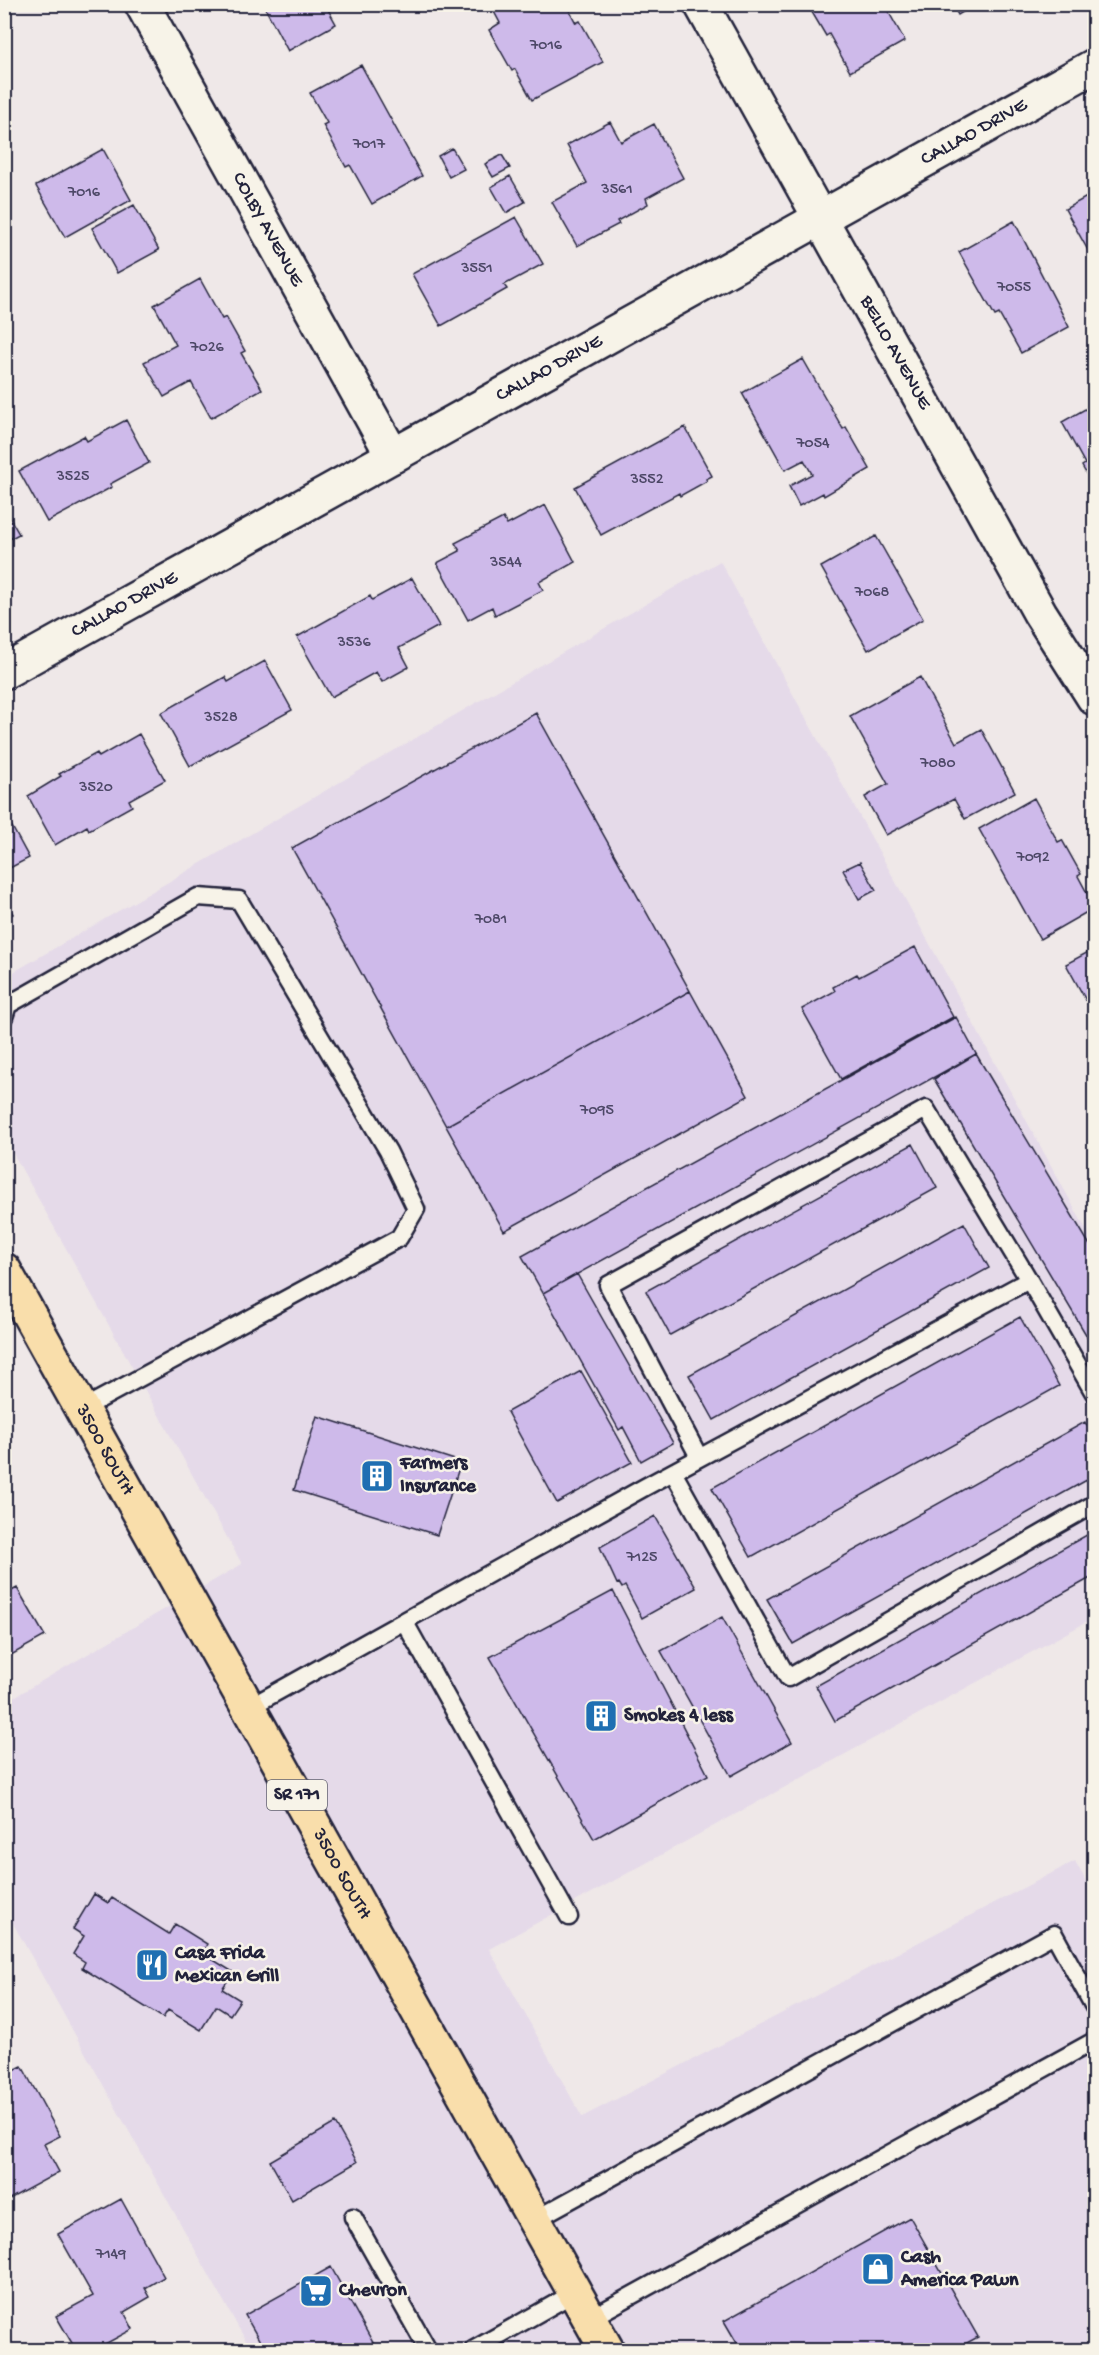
<svg xmlns="http://www.w3.org/2000/svg" width="1099" height="2355" font-family="'Gochi Hand',sans-serif">
<style>
.built{fill:#e5dae9}
.building{fill:#cebaea;stroke:#22223b;stroke-width:1.5}
.lines{fill:none;stroke-linecap:round;stroke-linejoin:round}
.lane-casing{stroke:#22223b;stroke-width:21}
.street-casing{stroke:#22223b;stroke-width:38}
.primary-casing{stroke:#22223b;stroke-width:38}
.lane{stroke:#f7f3e8;stroke-width:16}
.street{stroke:#f7f3e8;stroke-width:33}
.primary{stroke:#f9deab;stroke-width:33}
.labels{text-anchor:middle;dominant-baseline:central;stroke-width:5;stroke-linejoin:round;paint-order:stroke}
.number-label{font-size:16px;fill:#4d4867}
.shield{fill:#f7f3e8;stroke:#62616f;stroke-width:1.5}
.shield-label{font-size:18px;font-weight:bold;fill:#22223b}
.street-label{font-size:20px;fill:#22223b;stroke:#f7f3e8}
.poi-label{font-size:20px;font-weight:bold;fill:#22223b;stroke:#f7f3e8;text-anchor:start}
</style>
<rect width="100%" height="100%" fill="#efe8e8"/>
<filter id="ink" filterUnits="userSpaceOnUse"><feTurbulence type="fractalNoise" baseFrequency=".0167" numOctaves="2"/><feDisplacementMap in="SourceGraphic" scale="12" xChannelSelector="R" yChannelSelector="G"/><feConvolveMatrix kernelMatrix="1 2 1 2 8 2 1 2 1" color-interpolation-filters="sRGB"/></filter>
<g filter="url(#ink)">
<path class="built" d="M720 561 1094 1244V1618L489 1949 582 2117 1075 1861 1094 1896V2350H251L5 1909 4 1703 242 1564 5 1139V977Z"/>
<path class="building" d="M263 4H325L336 24 288 51Z
M490 4H566L576 23 580 21 603 62 532 100 515 69 512 71 489 30 500 23Z
M804 4H884L905 41 850 72 829 34 826 36 809 7 807 8Z
M952 4H976L958 15Z
M361 65 422 176 372 204 350 165 346 167 323 125 327 123 310 93Z
M610 122 621 142 654 124 683 178 646 198 648 204 617 221 619 224 577 246 552 202 587 183 567 145Z
M452 148 464 169 449 177 438 156Z
M103 149 131 200 65 237 36 186Z
M502 155 510 168 493 177 485 164Z
M510 176 525 202 506 213 491 187Z
M1094 193V261L1065 209Z
M134 205 159 250 117 273 92 228Z
M516 217 543 264 504 285 507 289 441 326 412 274Z
M1014 221 1069 327 1021 353 999 314 995 316 959 252Z
M200 279 222 319 226 317 245 351 241 353 262 389 211 418 191 382 164 397 144 362 176 345 154 305Z
M803 359 843 429 846 427 870 469 824 496 823 493 799 506 789 486 812 474 804 460 785 470 742 393Z
M1094 404V488L1082 466 1085 464 1062 422Z
M126 420 149 463 110 484 112 487 47 522 19 471 84 436 87 441Z
M685 427 712 476 706 479 707 481 680 496 679 493 601 535 575 487Z
M545 505 575 562 539 582 543 590 495 615 492 607 468 620 437 563 460 551 455 543 503 518 507 525Z
M4 508 19 534 4 542Z
M876 536 923 619 868 650 821 567Z
M412 578 439 626 399 648 409 667 382 682 376 672 331 697 297 637 370 596 372 600Z
M265 661 292 710 190 766 161 713 225 677 228 682Z
M920 677 956 743 981 729 1015 792 965 819 954 799 886 835 865 797 888 784 850 716Z
M536 713 690 991 446 1126 292 848Z
M139 734 165 780 129 800 132 806 89 830 87 826 55 845 28 796 61 776 59 774 97 753 99 757Z
M1034 798 1058 842 1062 840 1081 874 1078 876 1094 906V908L1040 939 979 829Z
M4 812 29 858 4 871Z
M860 862 876 890 859 899 843 870Z
M4 899 13 914 4 918Z
M915 947 953 1017 841 1079 802 1009 835 991 833 987 857 974 859 977Z
M1094 949V1015L1066 964Z
M690 991 748 1096 504 1231 446 1126Z
M956 1017 976 1054 543 1293 522 1256Z
M976 1054 1094 1252V1348L934 1079Z
M913 1144 937 1188 670 1335 646 1291Z
M964 1223 989 1268 714 1420 689 1375Z
M577 1274 673 1443 641 1461 623 1427 619 1430 543 1293Z
M1020 1317 1059 1386 751 1557 712 1488Z
M581 1371 632 1462 557 1503 507 1412Z
M317 1416 461 1462 437 1535 294 1490Z
M1085 1422 1094 1438V1476L793 1644 767 1599Z
M655 1516 696 1588 642 1618 625 1586 622 1588 619 1583 617 1584 600 1547Z
M1094 1531V1576L835 1721 816 1686Z
M17 1588 45 1636 4 1659V1595Z
M613 1591 708 1775 594 1839 490 1657Z
M722 1617 792 1742 731 1776 661 1651Z
M94 1894 108 1903 112 1898 169 1934 175 1924 207 1944 202 1953 233 1972 222 1989 240 2000 230 2015 216 2006 201 2030 168 2010 163 2018 82 1968 85 1962 73 1954 84 1936 73 1929Z
M22 2066 60 2136 44 2144 59 2172 4 2202V2075Z
M335 2123 357 2162 292 2200 270 2161Z
M121 2199 164 2277 145 2288 150 2297 124 2312 133 2329 94 2350H76L56 2316 93 2296 58 2234Z
M910 2217 978 2337 954 2350H741L724 2321Z
M331 2267 377 2350H265L245 2315Z"/>
<g class="lines">
<g class="lane-casing">
<path id="lane" d="M4 1017 8 1005 198 897 239 900 388 1151 416 1209 399 1238 82 1409
M1029 1280 1094 1393
M673 1472 788 1678 1094 1504
M404 1621 569 1917
M248 1708 645 1487 1029 1280 926 1109 608 1285 699 1457
M353 2217 428 2350
M534 2220 1054 1934 1094 2007
M589 2319 1094 2041
M473 2350 574 2293"/>
</g>
<g class="street-casing">
<g id="street">
<path id="s1" d="M142 4 393 456"/>
<path id="s2" d="M701 4 1040 613 1094 698"/>
<path id="s3" d="M4 672 1094 66"/>
</g>
</g>
<g class="primary-casing">
<g id="primary">
<path id="s4" d="M4 1270 607 2350"/>
</g>
</g>
<use href="#lane" class="lane"/>
<use href="#street" class="street"/>
<use href="#primary" class="primary"/>
</g>
</g>
<defs>
<g id="building-square" transform="scale(1.725)"><rect x="-9" y="-9" width="18" height="18" rx="4" fill="#1f6fb2" stroke="#f7f3e8"/><path d="M-4-6H4V6H1V3H-1V6H-4ZM-2.5-4.3h1.7v1.8h-1.7ZM.8-4.3h1.7v1.8H.8ZM-2.5-1h1.7V.8h-1.7ZM.8-1h1.7V.8H.8Z" fill="#fff"/></g>
<g id="restaurant-square" transform="scale(1.725)"><rect x="-9" y="-9" width="18" height="18" rx="4" fill="#1f6fb2" stroke="#f7f3e8"/><path d="M-5-6h1v4h1v-4h1v4h1v-4h1v5L-1.5 .5V6h-2V.5L-5-1ZM5-6V6H3V1.5H1.5Q1.5-4 5-6Z" fill="#fff"/></g>
<g id="shop-square" transform="scale(1.725)"><rect x="-9" y="-9" width="18" height="18" rx="4" fill="#1f6fb2" stroke="#f7f3e8"/><path d="M-5-2.5h2.3a2.7 3.5 0 0 1 5.4 0H5L5.5 6h-11ZM-1.5-2.5h3a1.5 2.3 0 0 0-3 0Z" fill="#fff"/></g>
<g id="supermarket-square" transform="scale(1.725)"><rect x="-9" y="-9" width="18" height="18" rx="4" fill="#1f6fb2" stroke="#f7f3e8"/><path d="M-6-5.5h2.5l.6 2H6L4.5 2H-2.5L-4.4-4H-6ZM-1.5 3.2a1.3 1.3 0 1 0 .1 0ZM3 3.2a1.3 1.3 0 1 0 .1 0Z" fill="#fff"/></g>
</defs>
<g fill-rule="evenodd">
<use href="#building-square" x="377" y="1476"/>
<use href="#building-square" x="601" y="1716"/>
<use href="#restaurant-square" x="152" y="1965"/>
<use href="#shop-square" x="878" y="2269"/>
<use href="#supermarket-square" x="316" y="2291"/>
</g>
<g class="labels">
<g class="number-label">
<text x="546" y="46">7016</text>
<text x="369" y="145">7017</text>
<text x="617" y="190">3561</text>
<text x="84" y="193">7016</text>
<text x="477" y="269">3551</text>
<text x="1014" y="288">7055</text>
<text x="207" y="348">7026</text>
<text x="813" y="444">7054</text>
<text x="73" y="477">3525</text>
<text x="647" y="480">3552</text>
<text x="506" y="563">3544</text>
<text x="872" y="593">7068</text>
<text x="354" y="643">3536</text>
<text x="221" y="718">3528</text>
<text x="938" y="764">7080</text>
<text x="96" y="788">3520</text>
<text x="1033" y="858">7092</text>
<text x="491" y="920">7081</text>
<text x="597" y="1111">7095</text>
<text x="642" y="1558">7125</text>
<text x="111" y="2255">7149</text>
</g>
<rect class="shield" x="267" y="1780" width="60" height="30" rx="4.5"/>
<g class="shield-label">
<text x="297" y="1795">SR 171</text>
</g>
<g class="street-label">
<text stroke="none"><textPath href="#s3" startOffset="1110">CALLAO DRIVE</textPath></text>
<text stroke="none"><textPath href="#s1" startOffset="258">COLBY AVENUE</textPath></text>
<text stroke="none"><textPath href="#s2" startOffset="399">BELLO AVENUE</textPath></text>
<text stroke="none"><textPath href="#s3" startOffset="624">CALLAO DRIVE</textPath></text>
<text stroke="none"><textPath href="#s3" startOffset="138">CALLAO DRIVE</textPath></text>
<text stroke="none"><textPath href="#s4" startOffset="206">3500 SOUTH</textPath></text>
<text stroke="none"><textPath href="#s4" startOffset="692">3500 SOUTH</textPath></text>
</g>
<g class="poi-label">
<text x="400" y="1464">Farmers<tspan x="400" dy="23">Insurance</tspan></text>
<text x="624" y="1716">Smokes 4 less</text>
<text x="175" y="1954">Casa Frida<tspan x="175" dy="23">Mexican Grill</tspan></text>
<text x="901" y="2258">Cash<tspan x="901" dy="23">America Pawn</tspan></text>
<text x="339" y="2291">Chevron</text>
</g>
</g>
<rect width="1099" height="2355" fill="none" stroke="#f7f3e8" stroke-width="24"/>
<rect x="12" y="12" width="1075" height="2331" fill="none" stroke="#22223b" stroke-width="2" filter="url(#ink)"/>
</svg>
